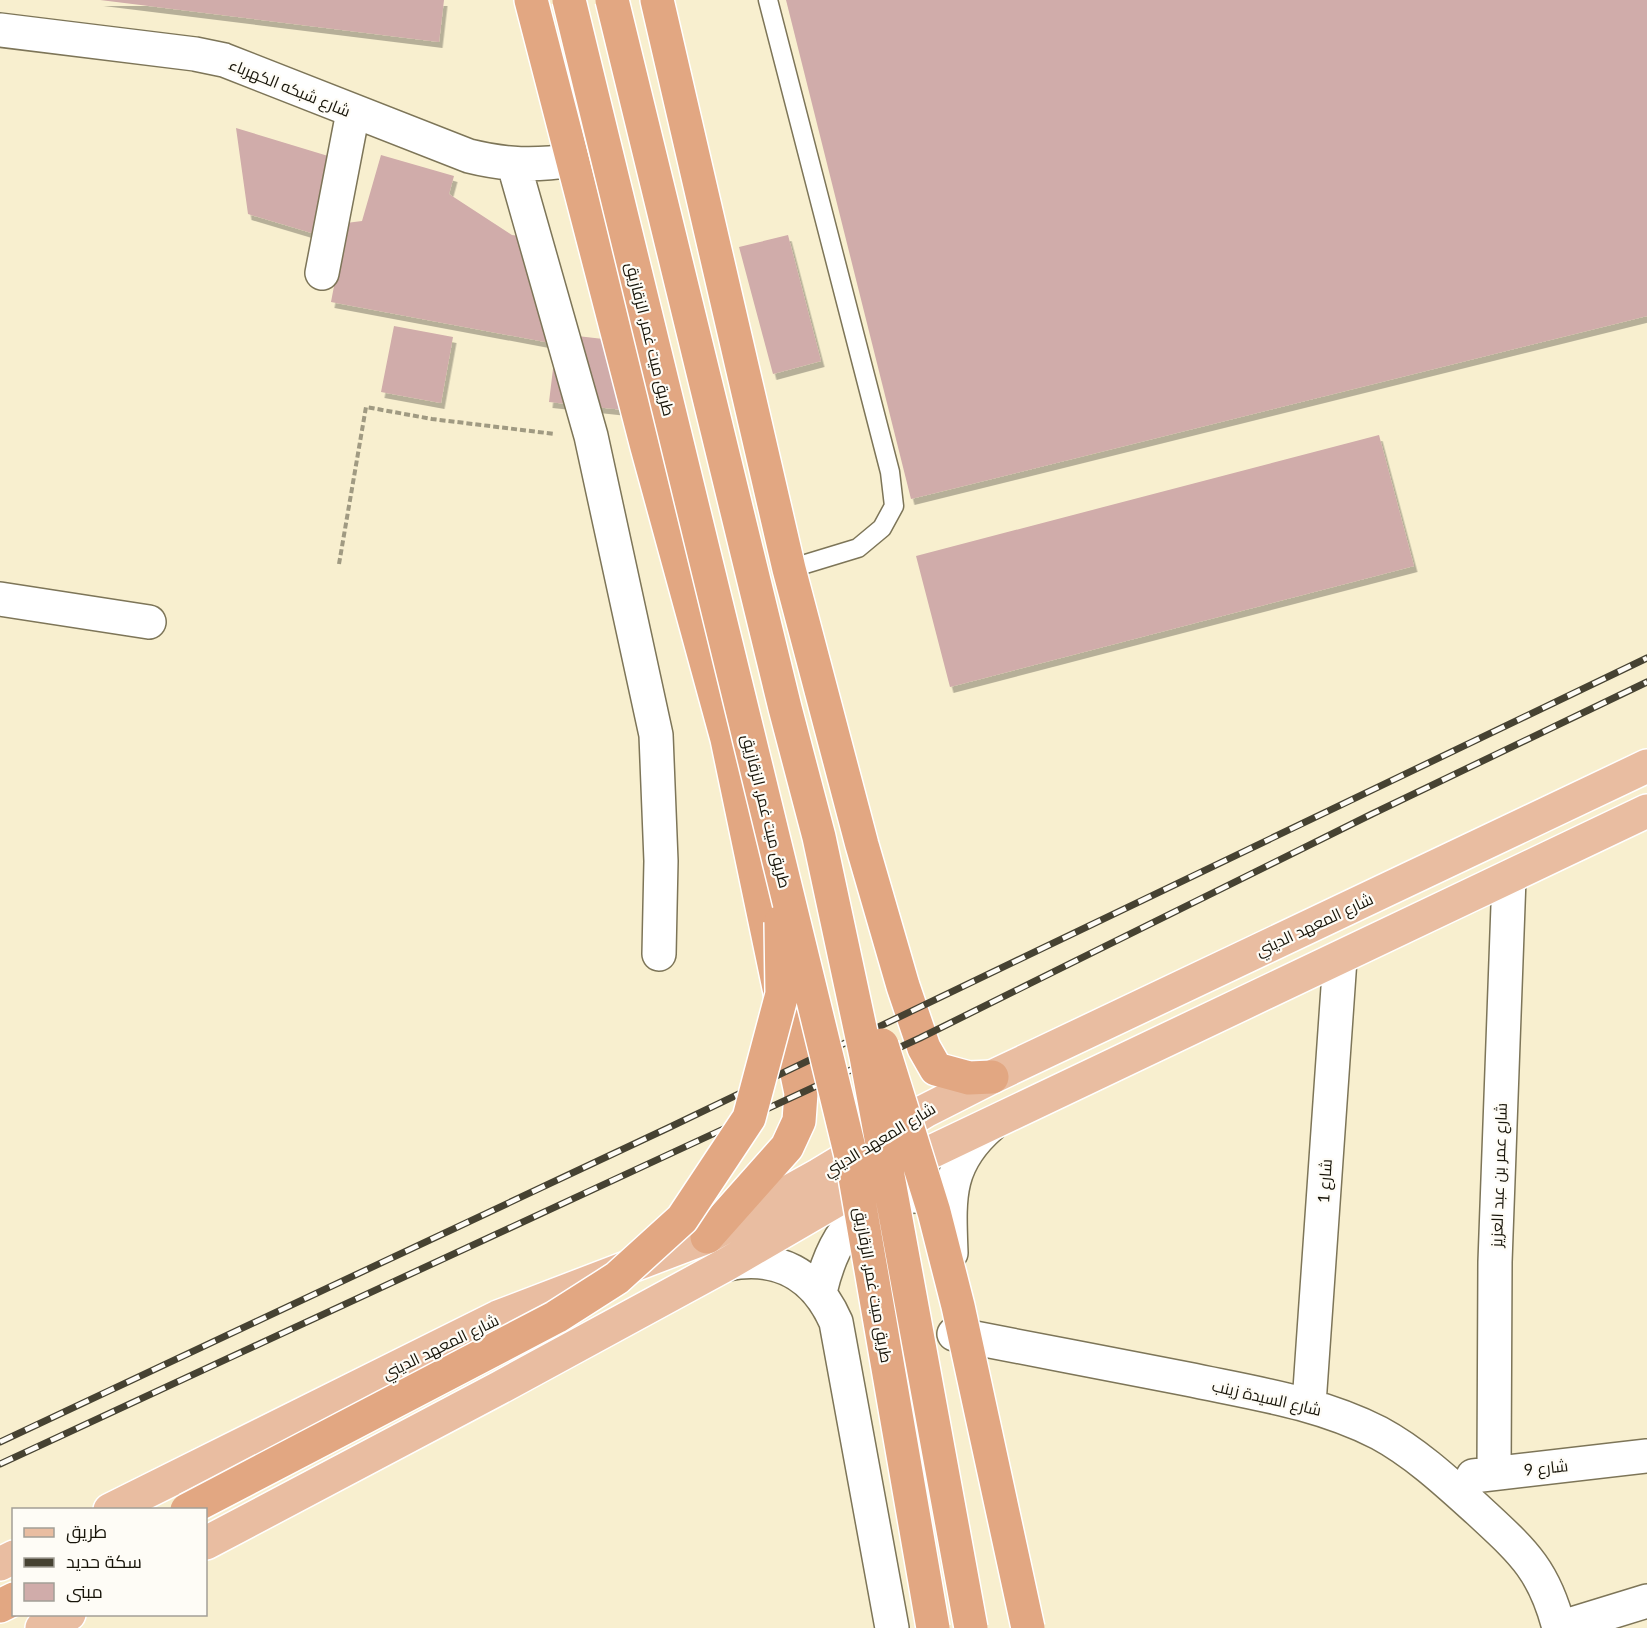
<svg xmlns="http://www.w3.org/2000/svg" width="1647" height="1628" font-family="Lato,Cairo,sans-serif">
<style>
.building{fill:#d0acaa;filter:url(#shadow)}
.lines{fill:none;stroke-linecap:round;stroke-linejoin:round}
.service-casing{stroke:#7d7558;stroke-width:21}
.minor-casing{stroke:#7d7558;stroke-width:36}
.tertiary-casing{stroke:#7d7558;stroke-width:36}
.primary-casing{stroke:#fff;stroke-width:36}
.trunk-casing{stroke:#fff;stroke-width:36}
.path{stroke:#a09a82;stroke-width:4;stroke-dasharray:6 3;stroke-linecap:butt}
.service{stroke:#fff;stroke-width:18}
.minor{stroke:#fff;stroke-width:33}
.tertiary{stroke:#fff;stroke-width:33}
.primary{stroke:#e9bda1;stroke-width:33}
.trunk{stroke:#e2a782;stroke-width:33}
.rail-casing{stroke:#464232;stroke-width:7}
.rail{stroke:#fefcf6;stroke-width:4.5;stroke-dasharray:14;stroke-linecap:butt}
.trunk-bridge-casing{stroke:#fff;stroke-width:36;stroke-linecap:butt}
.trunk-bridge{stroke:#e2a782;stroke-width:33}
.labels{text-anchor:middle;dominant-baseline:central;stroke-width:4.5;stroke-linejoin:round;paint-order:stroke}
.street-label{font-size:16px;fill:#171409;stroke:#fefcf6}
</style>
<defs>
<filter id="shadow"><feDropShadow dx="3.5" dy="6" stdDeviation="0" flood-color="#0004"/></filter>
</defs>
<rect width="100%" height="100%" fill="#f8efcf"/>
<path class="building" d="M100 0H444L439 42Z
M786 0H1647V316L911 499Z
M236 128 338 159 315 234 248 214Z
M381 155 454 176 449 194 512 235 541 239 560 334 612 340 624 410 549 402 556 344 331 302 346 223 362 221Z
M788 235 821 361 773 374 739 247Z
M394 326 453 337 441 403 381 392Z
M1379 435 1414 566 950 687 916 556Z"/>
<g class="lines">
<g class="service-casing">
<path id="service" d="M768 0 890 472 894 506 882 528 858 548 789 569"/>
</g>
<g class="minor-casing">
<path id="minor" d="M0 30 195 54 224 60 469 156C505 165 536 166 572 160
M514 165 591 436 656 735 661 861 659 954
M322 273 353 112
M0 599 149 622
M954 1334C1032 1349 1109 1364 1187 1379 1253 1393 1318 1402 1379 1433 1416 1453 1448 1483 1479 1511 1522 1551 1544 1569 1559 1628
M1309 1404 1340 959
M1494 1473 1495 1262 1509 878
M1473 1476 1647 1456
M1559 1628 1647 1601"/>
</g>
<g class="tertiary-casing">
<path id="tertiary" d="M951 1253C949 1198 946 1164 991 1125
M727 1264C778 1254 815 1274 836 1322L892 1628
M820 1292C836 1222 874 1183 949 1200"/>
</g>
<g class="primary-casing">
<path id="primary" d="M110 1510 498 1317 707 1237 819 1175 925 1111 992 1077 1647 766
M206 1543 499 1388 727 1264 868 1182 1647 811
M0 1564 14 1557
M42 1628 69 1614"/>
</g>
<g class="trunk-casing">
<path id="trunk" d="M531 0 647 447 727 739 801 1093 799 1121 787 1147 707 1237
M657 0 789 569 862 845 903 986 924 1048 936 1069 969 1078 992 1077
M0 1606 14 1599"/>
</g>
<path class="path" d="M339 564 366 407 432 419 555 434"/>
<use href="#service" class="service"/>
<use href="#minor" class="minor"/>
<use href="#tertiary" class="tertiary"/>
<use href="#primary" class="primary"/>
<use href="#trunk" class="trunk"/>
<g class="rail-casing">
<path id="rail" d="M0 1442 668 1128 1647 658
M0 1464 920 1038 1372 814 1647 682"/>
</g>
<use href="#rail" class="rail"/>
<g class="trunk-bridge-casing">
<path id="trunk-bridge" d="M569 0 852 1160 933 1628
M612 0 785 708 819 837 866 1056 971 1628
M882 1045 934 1212 958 1306 1028 1628
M187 1510 556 1317 617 1278 682 1219 749 1118 782 994 781 922"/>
</g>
<use href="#trunk-bridge" class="trunk-bridge"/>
</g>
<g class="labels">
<g class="street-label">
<text transform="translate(290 87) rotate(22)">شارع شبكه الكهرباء</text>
<text transform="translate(651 339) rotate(76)">طريق ميت غمر, الزقازيق</text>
<text transform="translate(767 811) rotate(76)">طريق ميت غمر, الزقازيق</text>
<text transform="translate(1314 924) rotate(-25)">شارع المعهد الديني</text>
<text transform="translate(879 1139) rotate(-31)">شارع المعهد الديني</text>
<text transform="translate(1498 1175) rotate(-88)">شارع عمر بن عبد العزيز</text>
<text transform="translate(1324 1181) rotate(-86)">شارع 1</text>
<text transform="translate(874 1285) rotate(80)">طريق ميت غمر, الزقازيق</text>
<text transform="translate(440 1346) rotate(-26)">شارع المعهد الديني</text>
<text transform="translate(1267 1397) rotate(13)">شارع السيدة زينب</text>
<text transform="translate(1546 1467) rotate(-6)">شارع 9</text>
</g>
</g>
<rect x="12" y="1508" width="195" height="108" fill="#fefcf6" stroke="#a29f97" stroke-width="1.5"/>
<rect x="24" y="1528" width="30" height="9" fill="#e9bda1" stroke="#a29f97" stroke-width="1.5"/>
<text x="66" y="1538" font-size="18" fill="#171409">طريق</text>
<rect x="24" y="1558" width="30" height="9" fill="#464232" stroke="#a29f97" stroke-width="1.5"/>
<text x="66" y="1568" font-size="18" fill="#171409">سكة حديد</text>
<rect x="24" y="1583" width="30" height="18" fill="#d0acaa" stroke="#a29f97" stroke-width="1.5"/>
<text x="66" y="1598" font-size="18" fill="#171409">مبنى</text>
</svg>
